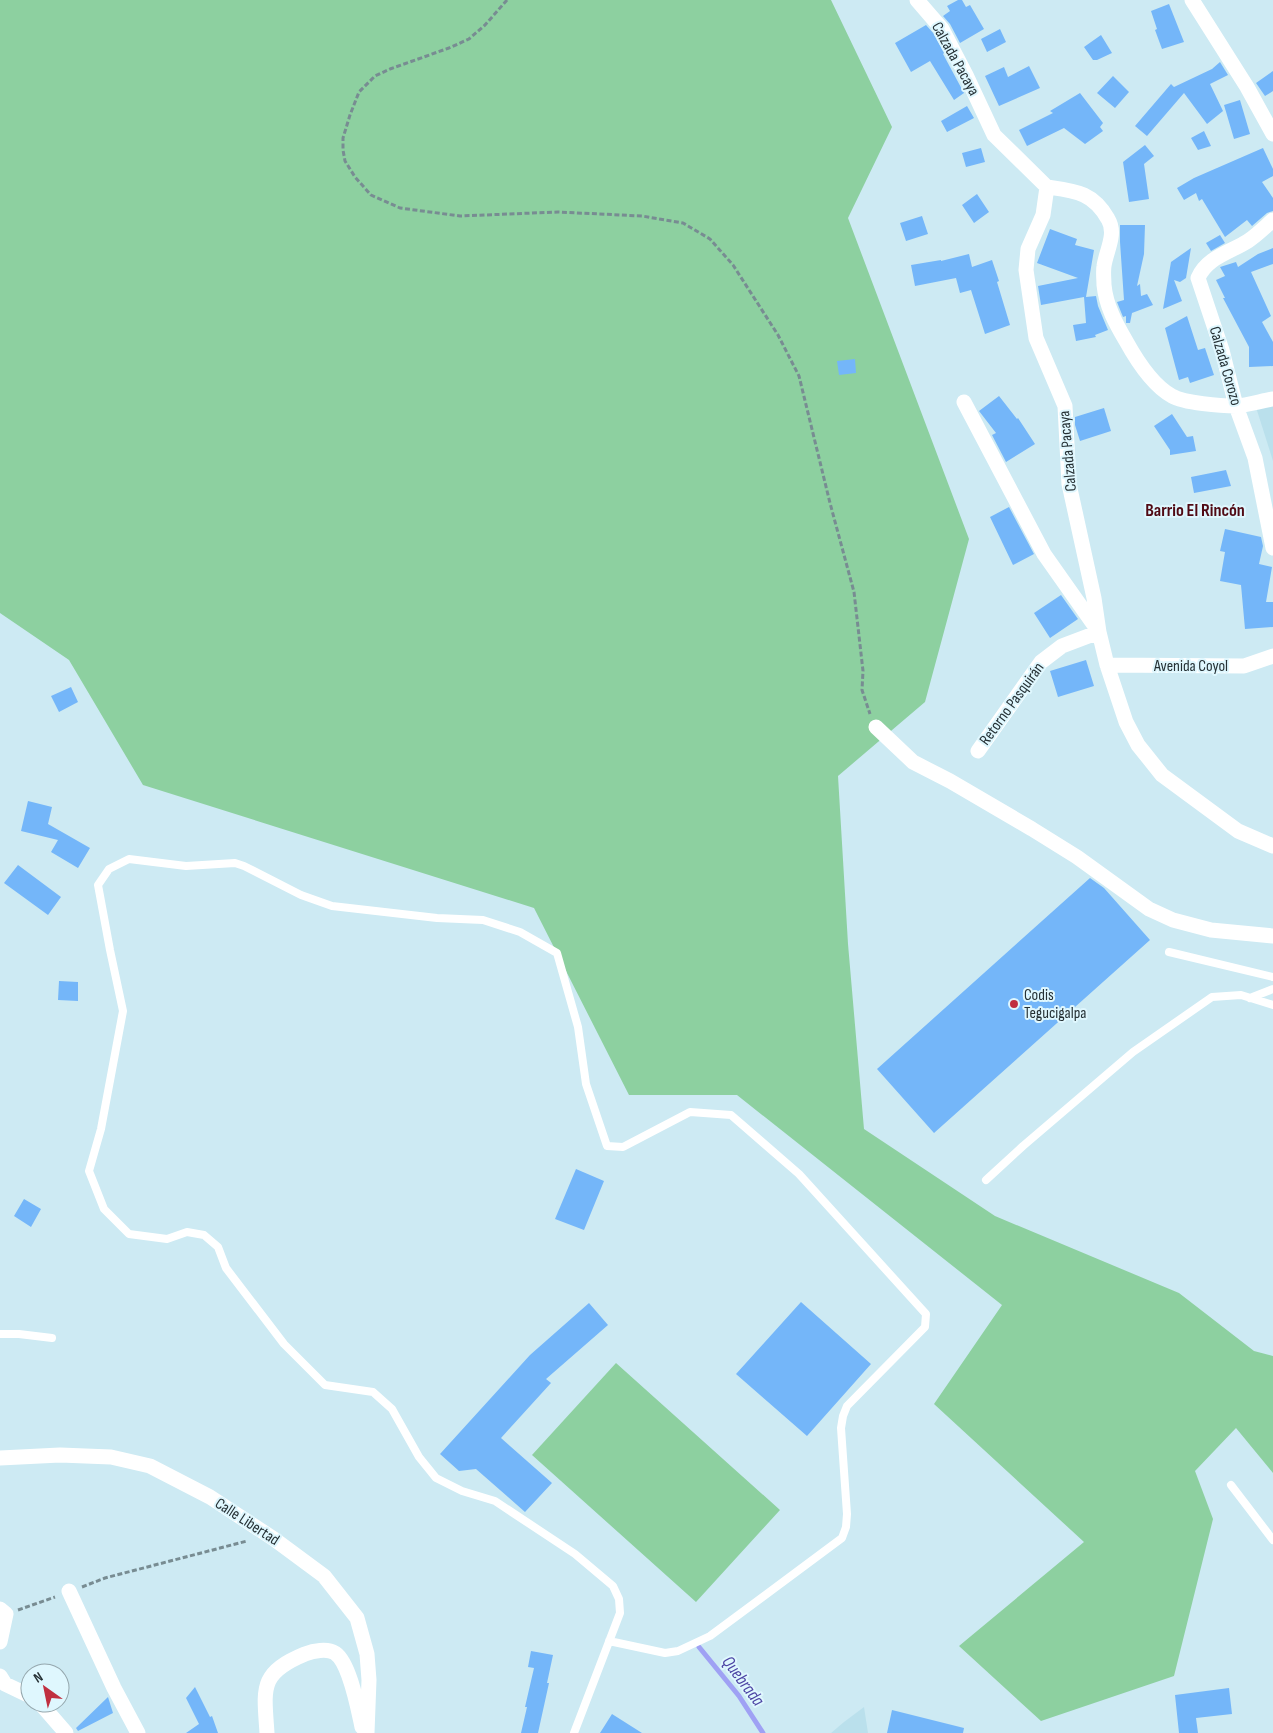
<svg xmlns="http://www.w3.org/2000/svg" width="1273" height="1733" font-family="'Sofia Sans Condensed',sans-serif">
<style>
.built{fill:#bae0ec}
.green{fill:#8dd0a0}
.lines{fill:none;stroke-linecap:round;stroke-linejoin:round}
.stream{stroke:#9fa1f4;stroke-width:5}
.building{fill:#74b6f9}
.path{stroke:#788c92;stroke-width:3;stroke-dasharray:5 2.5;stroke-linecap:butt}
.lane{stroke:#fff;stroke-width:8}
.street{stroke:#fff;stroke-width:15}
.poi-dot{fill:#c02f40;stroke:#dff7fe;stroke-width:2}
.labels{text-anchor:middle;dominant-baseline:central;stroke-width:4;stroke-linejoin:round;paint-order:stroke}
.street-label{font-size:16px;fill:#253034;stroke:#dff7fe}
.poi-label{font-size:16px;fill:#253034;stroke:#dff7fe;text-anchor:start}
.neighbourhood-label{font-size:18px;font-weight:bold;fill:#500a14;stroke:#dff7fe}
.water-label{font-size:18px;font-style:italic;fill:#4d45a4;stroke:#dff7fe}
</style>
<rect width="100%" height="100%" fill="#cdeaf3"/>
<path class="built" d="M1273 397V461L1254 401Z
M864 1707 868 1733H831L844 1722Z"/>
<path class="green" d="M0 0H831L892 127 848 218 969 539 925 702 838 776 848 944 864 1129 995 1216 1179 1293 1254 1351 1273 1356V1473L1236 1428 1195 1471 1213 1519 1174 1676 1041 1721 959 1646 1084 1542 934 1404 1002 1305 737 1095H629L534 908 143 785 69 660 0 613Z
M616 1363 780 1510 696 1602 532 1455Z"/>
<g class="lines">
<path class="stream" d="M699 1647 739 1696 763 1733"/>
</g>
<path class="building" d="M958 0H962L966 7 970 5 984 29 960 43 950 24 943 16 950 11 947 6Z
M1169 4 1184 42 1162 49 1155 30 1157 29 1151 11Z
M926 25 934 34 944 53 943 54 964 93 954 100 930 61 911 72 895 43Z
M1000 29 1006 42 987 52 981 39Z
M1101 35 1112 53 1097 60H1093L1084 47Z
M1220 62 1228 75 1210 84 1223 111 1207 124 1184 93 1147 136 1135 126 1171 84 1174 87 1212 69Z
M1029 66 1040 88 999 106 985 76 1004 67 1008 77Z
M1273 71V91L1265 96 1256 83Z
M1113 76 1129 92 1115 108 1097 93Z
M1080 93 1103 123 1100 127 1103 131 1085 144 1064 128 1027 146 1019 130 1053 113 1050 111Z
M1240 100 1250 134 1234 139 1224 105Z
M967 106 974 118 947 132 941 121Z
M1204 131 1211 146 1198 150 1191 138Z
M1145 145 1154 156 1144 164 1149 199 1129 202 1123 162Z
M981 148 985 162 966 167 962 153Z
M1263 148 1273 169V176L1262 182 1273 198V211L1267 213 1252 226 1247 220 1225 237 1202 199 1199 201 1196 193 1184 200 1177 188 1194 178Z
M977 194 989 212 974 223 962 205Z
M922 216 928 234 906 241 900 223Z
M1120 225H1145L1144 254 1137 286 1140 284 1141 296 1147 294 1153 305 1132 313 1130 323H1126V316L1123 317 1117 302 1124 300 1120 242Z
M1050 229 1077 239 1075 245 1094 250 1086 297 1096 296 1098 306 1108 330 1095 335 1096 337 1076 341 1073 325 1086 323 1084 297 1041 305 1038 286 1078 278 1037 263Z
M1220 235 1225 243 1211 251 1206 243Z
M1191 248 1186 278 1180 282 1174 280 1182 301 1163 309 1171 262Z
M1273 248V264L1251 272 1271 316 1262 322 1273 342V366L1249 367V347L1223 298H1225L1216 280 1225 276 1220 267 1236 262 1238 267 1258 254Z
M969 254 972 267 992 260 999 281 997 282 1010 325 985 334 971 290 960 293 956 278 915 286 911 265 941 260V261Z
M1187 316 1198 350 1205 348 1214 375 1190 383 1188 377 1179 380 1165 328Z
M855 359 856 373 839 375 837 361Z
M999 396 1017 419 1018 418 1035 444 1006 462 992 435 996 433 979 411Z
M1104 408 1111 431 1080 441 1075 425V417Z
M1172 414 1187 437 1193 436 1196 451 1170 455V450L1154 426Z
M1226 470 1231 486 1194 493 1191 477Z
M1009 507 1034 554 1013 565 990 517Z
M1225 529 1261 537 1263 546 1259 564 1272 567 1266 602H1273V627L1245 629 1241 585 1220 581 1225 552 1220 551Z
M1061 595 1078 619 1050 638 1034 613Z
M1086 660 1094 686 1058 697 1050 671Z
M71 687 78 702 59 712 51 696Z
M28 801 52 807 48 824 90 848 78 868 51 852 58 840 21 831Z
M18 865 61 897 48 915 4 883Z
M1090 878 1104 888 1150 940 934 1133 877 1069Z
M59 981 78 982V1001L58 1000Z
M576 1169 604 1181 584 1230 555 1219Z
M24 1199 41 1209 31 1227 14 1216Z
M801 1302 871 1364 807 1436 736 1374Z
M589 1303 608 1325 546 1379 551 1383 501 1438 552 1483 525 1512 476 1469 459 1471 440 1454 530 1355Z
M531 1651 553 1655 547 1683H549L538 1733H521L527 1707H525L534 1668 528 1667Z
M195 1687 210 1717 212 1716 218 1733H186L199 1724 186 1698Z
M1229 1688 1232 1714 1196 1718 1198 1733H1179L1175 1695Z
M108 1697 113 1713 78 1731 76 1728Z
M892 1710 964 1728 963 1733H887Z
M612 1714 642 1733H600Z"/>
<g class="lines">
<path class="path" d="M507 0 485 25 469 39 449 48 390 69 375 76 359 92 350 115 343 138V150L345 161 355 177 371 195 400 208 460 216 558 212 642 216 683 223 710 239 733 265 778 335 799 376 830 503 854 592 863 671 862 690 870 714
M82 1587 105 1578 247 1541
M18 1610 55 1597"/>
<path class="lane" d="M1169 952 1273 977
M1250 998 1273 989
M986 1180 1023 1146 1133 1052 1212 997 1241 995 1273 1005
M0 1334H19L52 1338
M1231 1485 1273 1540
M574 1733 620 1613 619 1599 613 1586 575 1554 495 1501 462 1491 436 1478 419 1457 392 1409 373 1392 325 1385 284 1344 226 1268 218 1247 204 1235 187 1232 167 1239 129 1234 104 1209 89 1171 101 1129 123 1011 110 950 98 885 109 869 129 859 186 866 235 863 244 866 301 895 332 906 437 918 483 920 520 932 557 953 578 1027 586 1084 607 1146 623 1147 690 1112 731 1115 799 1174 926 1314 925 1327 847 1406 843 1416 841 1428 847 1514 846 1527 842 1538 710 1636 678 1651 665 1653 609 1641"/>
<path class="street" d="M917 0 942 29 966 75 994 135 1047 187
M1192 0 1247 87 1273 134
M1047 187 1043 215 1028 249 1026 270 1036 338 1065 406 1069 484 1094 598 1099 632 1107 665 1126 722 1138 745 1162 775 1238 831 1273 846
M1047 187C1075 191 1093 192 1108 219 1117 234 1106 251 1104 266 1103 272 1104 279 1104 285 1106 306 1116 324 1126 341 1137 361 1152 385 1172 396 1184 403 1221 406 1236 406 1248 405 1261 401 1273 399
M1273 220C1265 227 1257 235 1248 241 1231 252 1207 257 1198 278L1222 350 1236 406 1255 458 1273 548
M964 402 1044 554 1099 632 1062 646 1041 662 978 751
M1107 665 1244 666 1273 656
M876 727 913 762 950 781 1032 829 1077 857 1149 909 1173 920 1211 930 1273 936
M0 1458 60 1455 111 1457 150 1466 210 1497 274 1539 324 1576 357 1618 367 1654 369 1680 367 1733
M69 1591 114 1688 138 1733
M0 1609 6 1614 0 1642
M0 1676 5 1684 30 1696
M40 1703 66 1733
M267 1733C264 1688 259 1673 305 1654 313 1651 327 1648 335 1653 350 1663 358 1709 362 1727"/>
</g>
<circle class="poi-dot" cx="1014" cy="1004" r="5"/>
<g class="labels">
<g class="street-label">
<text transform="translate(955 59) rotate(61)">Calzada Pacaya</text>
<text transform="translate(1225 366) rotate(74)">Calzada Corozo</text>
<text transform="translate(1068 451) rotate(-95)">Calzada Pacaya</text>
<text x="1191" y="666">Avenida Coyol</text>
<text transform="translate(1012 704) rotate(-54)">Retorno Pasquirán</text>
<text transform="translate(247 1522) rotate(33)">Calle Libertad</text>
</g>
<g class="poi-label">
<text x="1024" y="995">Codis<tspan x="1024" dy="18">Tegucigalpa</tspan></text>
</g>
<g class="neighbourhood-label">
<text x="1195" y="510">Barrio El Rincón</text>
</g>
<g class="water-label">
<text transform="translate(743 1681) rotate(53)">Quebrada</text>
</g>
</g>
<g transform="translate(45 1688) rotate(327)"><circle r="24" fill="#dff7fe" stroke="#95a7ad"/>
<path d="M0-4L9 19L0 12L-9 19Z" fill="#c02f40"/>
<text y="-8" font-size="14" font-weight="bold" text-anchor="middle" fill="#253034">N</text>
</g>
</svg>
